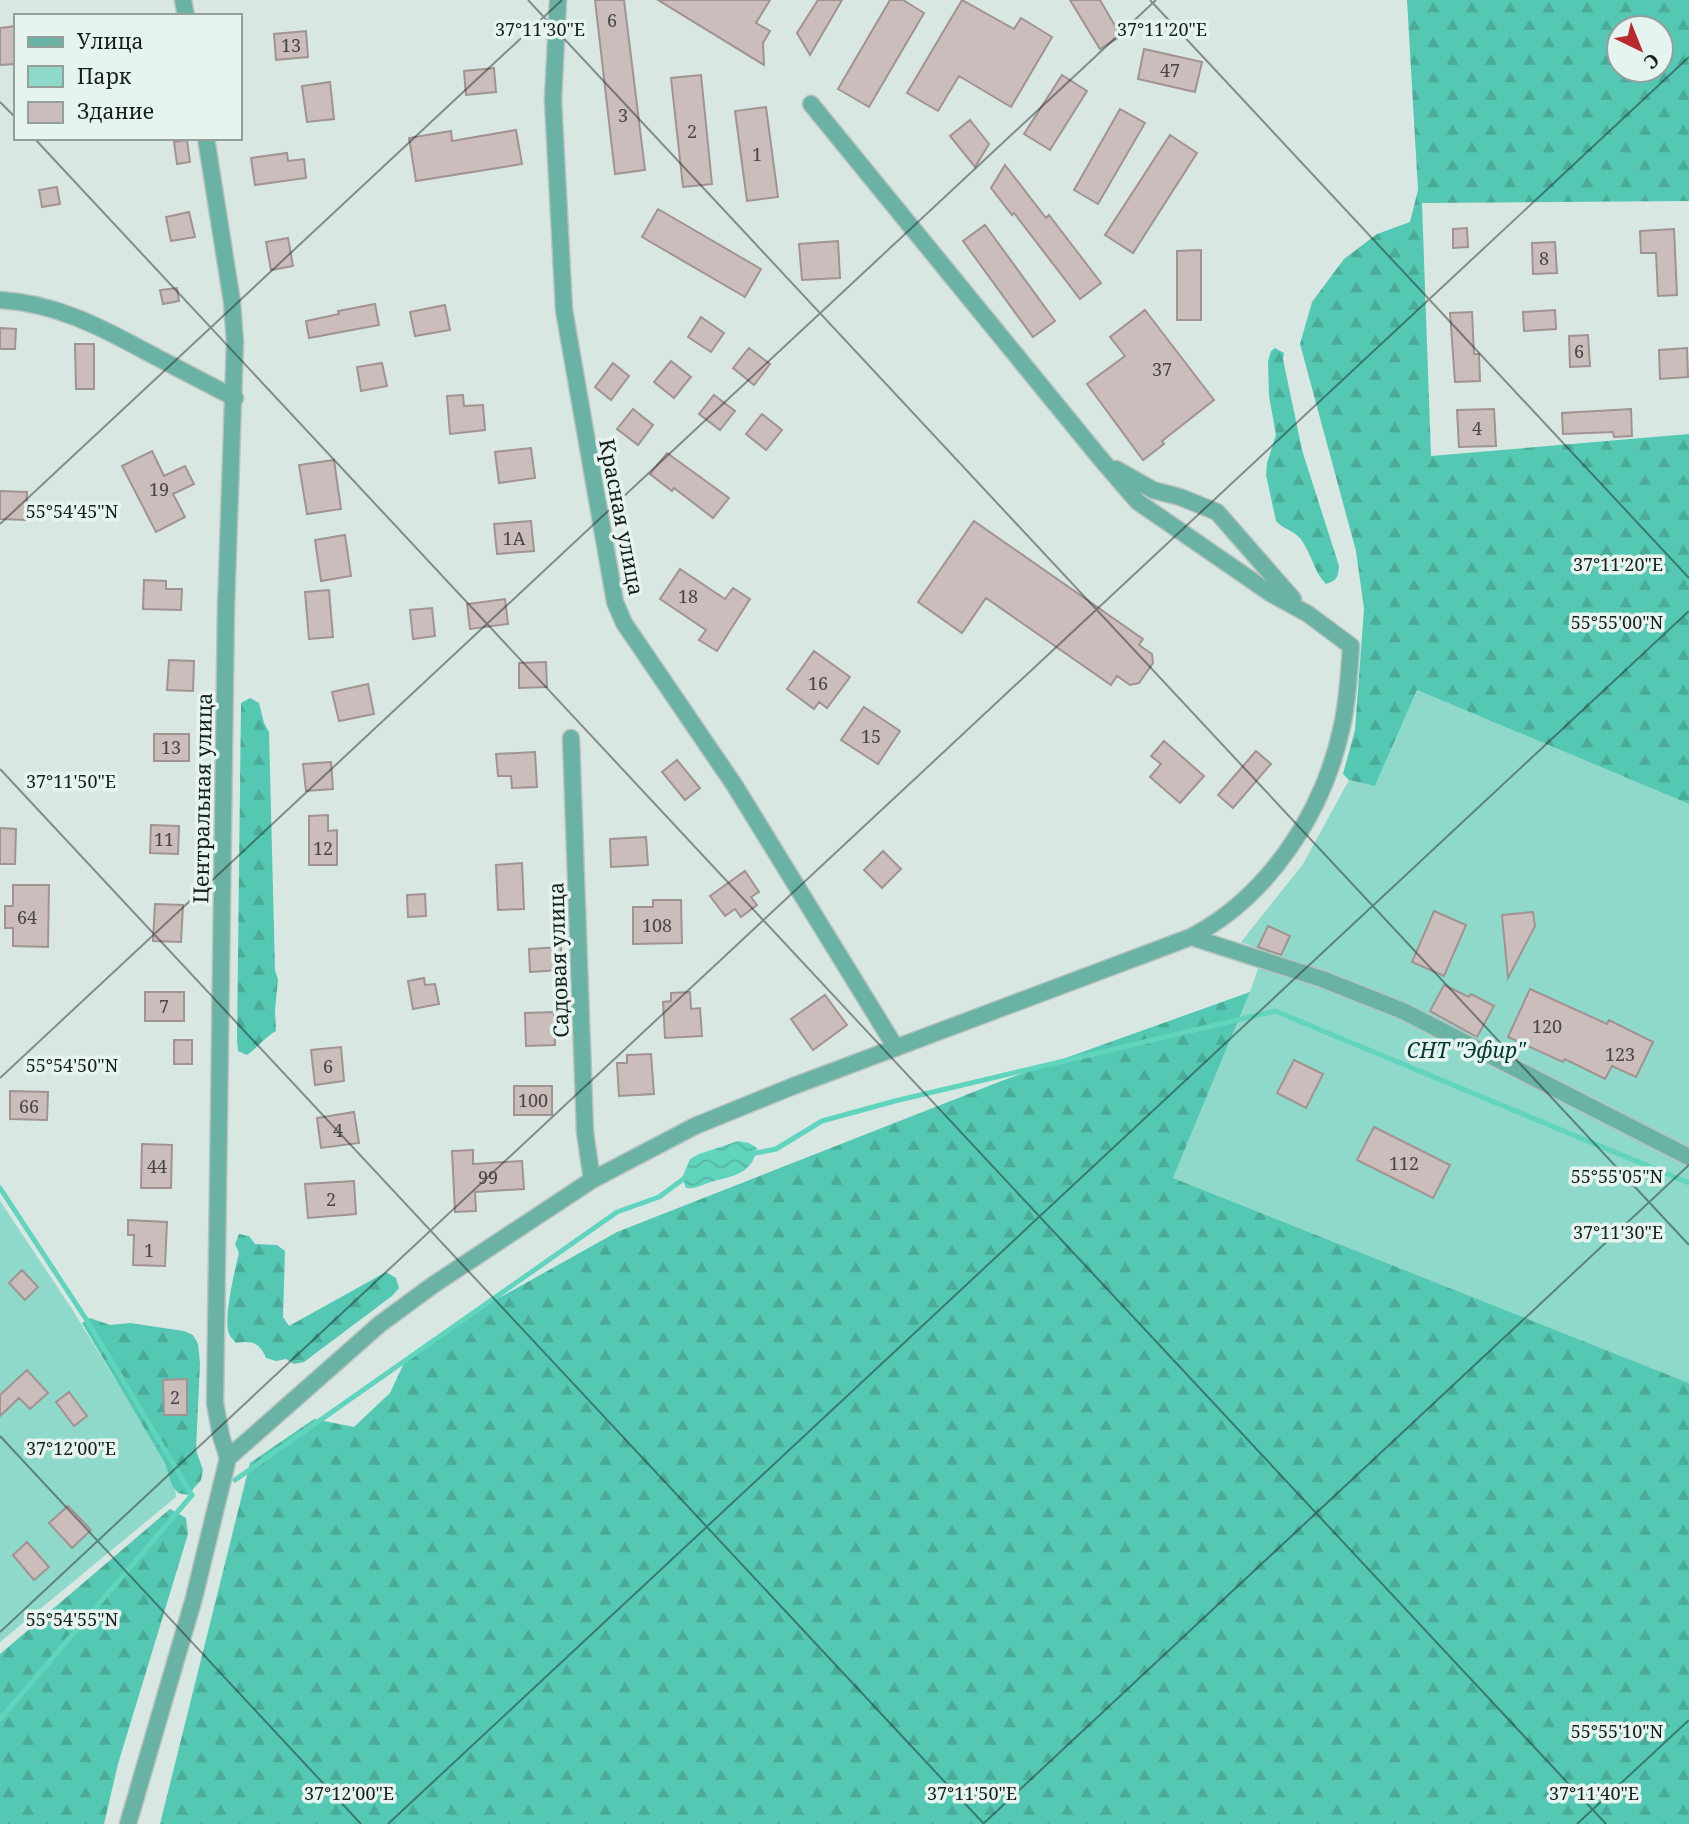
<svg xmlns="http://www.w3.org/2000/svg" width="1689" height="1824" font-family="'Noto Serif',serif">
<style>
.green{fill:#8ed9c9}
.forest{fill:url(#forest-firs);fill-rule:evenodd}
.water{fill:url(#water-waves)}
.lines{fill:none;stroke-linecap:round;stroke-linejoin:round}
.stream{stroke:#61d4be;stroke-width:5}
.building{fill:#cbbdbc;stroke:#a09392;stroke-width:2}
.minor-casing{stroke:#b6c3bf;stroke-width:19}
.minor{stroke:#6ab2a3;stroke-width:16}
.ticks{fill:none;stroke:#191e1c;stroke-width:2;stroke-opacity:0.45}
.labels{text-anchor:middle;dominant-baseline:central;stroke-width:7;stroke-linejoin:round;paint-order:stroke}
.number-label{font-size:18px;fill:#464644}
.street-label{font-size:21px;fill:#191e1c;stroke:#e6f4f0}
.park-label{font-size:21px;font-style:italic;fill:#003830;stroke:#e6f4f0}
.ticks-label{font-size:18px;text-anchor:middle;fill:#191e1c;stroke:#e6f4f0;stroke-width:7;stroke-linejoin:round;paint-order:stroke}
</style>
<defs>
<pattern id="forest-firs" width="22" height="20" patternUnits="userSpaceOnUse" patternTransform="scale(1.75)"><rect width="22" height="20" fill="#54c8b2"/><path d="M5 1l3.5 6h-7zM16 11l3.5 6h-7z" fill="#49ab98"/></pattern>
<pattern id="water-waves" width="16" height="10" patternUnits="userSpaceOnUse" patternTransform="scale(1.75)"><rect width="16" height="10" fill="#61d4be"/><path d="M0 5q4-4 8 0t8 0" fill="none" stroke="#54b6a3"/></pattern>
</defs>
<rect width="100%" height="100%" fill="#d9e7e3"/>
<path class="green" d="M1417 690 1689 804V1383L1173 1178 1250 992 1264 951 1241 942 1303 864 1349 780 1375 786Z
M0 1201 72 1309 174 1476 176 1497 0 1642Z"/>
<path class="forest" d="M1407 0H1689V201L1422 203 1431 456 1689 434V804L1417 690 1375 786 1349 780 1343 774 1355 730 1364 609 1356 551 1300 344 1312 302 1344 259 1377 234 1410 222 1418 190ZM1619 28H1661V70H1619Z
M1275 348 1284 353 1283 359 1302 450 1339 566C1338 578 1337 580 1326 584 1314 572 1312 555 1302 541 1295 530 1284 530 1276 521L1266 475 1267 463 1276 435 1269 396 1268 361 1271 351Z
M250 698 259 703 264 723 269 732 275 970 278 979 275 1010 276 1031C264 1038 258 1047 247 1055L238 1051 237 1041 241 703Z
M1250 992 1173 1178 1689 1383V1824H160L250 1463 314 1419 354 1427 390 1393 405 1361 456 1322 617 1232 1004 1080Z
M239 1234 249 1236 255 1244 277 1245 285 1251 283 1317 289 1326 386 1272 396 1278 399 1288 392 1296 304 1362 294 1364 286 1359 276 1361 266 1358C260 1343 252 1340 236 1343 234 1340 230 1337 229 1334 223 1319 235 1269 239 1253L235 1244Z
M90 1318 110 1325 130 1323 184 1331 193 1335 198 1344 200 1363 196 1450 203 1470 201 1480 188 1495 178 1493 172 1485 165 1463 82 1323Z
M170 1509 186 1518 188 1534 118 1764 104 1824H0V1654Z"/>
<path class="water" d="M738 1141 749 1143 757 1148C753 1173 734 1176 714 1181 703 1184 698 1189 686 1188L682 1178 690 1159 699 1154Z"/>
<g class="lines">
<path class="stream" d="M751 1154 776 1149 822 1121 895 1101 1275 1011 1689 1183
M0 1188 88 1322 192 1495 0 1719
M235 1480 617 1212 659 1197 686 1177"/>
</g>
<path class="building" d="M595 0H624L645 170 615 174Z
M658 0H770L756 23 770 31 763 43 764 65Z
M818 0H842L810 55 797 33Z
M890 0H903L924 13 869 107 838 89Z
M962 0 1014 29 1021 18 1052 37 1011 107 959 76 938 111 907 93Z
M1070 0H1100L1121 36 1100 49Z
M16 26V64L0 65V28Z
M306 31 308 57 276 60 274 34Z
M1144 49 1202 62 1195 92 1138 79Z
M494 68 496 92 466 95 464 71Z
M701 75 712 184 683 187 671 78Z
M1062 75 1087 91 1050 150 1024 134Z
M330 82 334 119 307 122 302 86Z
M766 107 778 197 747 201 735 111Z
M1120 109 1145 123 1098 204 1074 190Z
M970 120 989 144 975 167 950 136Z
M516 130 522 164 416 181 409 138 451 131 452 141Z
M1170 135 1197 153 1133 253 1105 235Z
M187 140 190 162 177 164 174 142Z
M287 153 288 161 304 159 306 178 255 185 251 158Z
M1005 165 1046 218 1049 215 1101 283 1080 299 1014 213 1012 215 991 188Z
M57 187 60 204 42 207 39 190Z
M658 209 761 269 745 297 642 237Z
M189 212 195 237 171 241 166 217Z
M985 225 1055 321 1033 337 963 241Z
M1467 228 1468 247 1453 248V229Z
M1674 229 1677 295 1658 296 1656 253H1641L1640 231Z
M288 238 293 266 271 270 266 242Z
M838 241 840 278 802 280 799 244Z
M1555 242 1557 273 1533 274 1532 243Z
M1201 250V320H1177V251Z
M177 288 179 301 163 304 160 290Z
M375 304 379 325 309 338 306 321 339 314 338 311Z
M445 305 450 330 415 336 410 312Z
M1145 310 1214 400 1162 441 1164 444 1143 460 1087 384 1125 356 1110 337Z
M1555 310 1556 329 1524 331 1523 312Z
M1472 312 1474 354H1479L1480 381 1455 382 1450 313Z
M701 317 724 333 711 352 688 337Z
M0 328 16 329 15 349H0Z
M1588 335 1590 366 1570 367 1569 336Z
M75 344H94V389H76Z
M749 348 770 364 754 385 733 368Z
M1687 348 1688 377 1660 379 1659 350Z
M671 361 691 377 674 398 654 382Z
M382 363 387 386 361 391 357 367Z
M613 363 629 376 611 400 595 387Z
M463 395 464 406 483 405 485 430 450 434 447 396Z
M714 395 735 411 720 430 699 414Z
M633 409 653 425 638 445 617 429Z
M1494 409 1496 446 1459 447 1457 410Z
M1631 409 1632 436 1614 437 1613 432 1563 434 1562 413Z
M762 414 782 430 766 450 746 434Z
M531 448 535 478 499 483 495 452Z
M152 451 164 476 185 466 194 484 173 494 185 517 156 532 122 466Z
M667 453 729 498 713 518 674 488 672 491 650 474Z
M334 460 341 509 307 514 299 465Z
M0 491 27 492 26 520 0 519Z
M531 521 534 551 497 554 494 524Z
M974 521 1143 639 1139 645 1152 654 1153 663 1139 683 1130 685 1117 676 1111 685 986 598 962 633 918 602Z
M345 535 351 576 321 581 315 540Z
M680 569 725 599 733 588 750 599 717 651 699 640 706 630 660 599Z
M144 580 166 581V589H182L181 610 143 609Z
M329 590 333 637 309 639 305 592Z
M505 599 508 624 470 629 467 604Z
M432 608 435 636 413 639 410 610Z
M814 651 850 677 827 708 819 702 814 709 787 689Z
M169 660 194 661 193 691 167 690Z
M546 662 547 687 519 688V663Z
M368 684 374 714 339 721 332 692Z
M864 707 900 731 878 764 841 740Z
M154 734H189V761H154Z
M1164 741 1204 776 1180 803 1150 777 1161 764 1151 756Z
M1256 751 1271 764 1233 808 1218 795Z
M535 752 537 787 512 788 511 776H498L496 754Z
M677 760 700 788 685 800 662 772Z
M331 762 333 789 306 791 303 764Z
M328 815V831L337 830V865H309V816Z
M151 825 179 826 178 854 150 853Z
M0 828 16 829 15 864H0Z
M646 837 648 865 611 867 610 839Z
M883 851 901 869 882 888 864 870Z
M522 863 524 909 498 910 496 865Z
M745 871 759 892 751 897 757 905 741 917 735 909 725 916 710 896Z
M13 885H49L48 947 13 946V928H5V906H13Z
M425 894 426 916 408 917 407 895Z
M653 900H681L682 943 633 944V907H653Z
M155 904 183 905 181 942 153 941Z
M1434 911 1466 925 1444 976 1412 962Z
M1533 912 1535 926 1508 978 1502 915Z
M1268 926 1290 936 1281 955 1258 947Z
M561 947 562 970 530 972 529 949Z
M424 978 425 985 435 984 439 1004 413 1009 408 981Z
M1444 985 1469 997 1471 994 1494 1006 1477 1037 1430 1011Z
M1530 989 1607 1024 1609 1020 1653 1042 1636 1077 1612 1066 1605 1079 1565 1059 1563 1062 1508 1037Z
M145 992H184V1021H145Z
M690 992 691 1009 700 1008 702 1036 665 1038 663 1002 671 1001V993Z
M825 995 847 1025 813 1050 791 1019Z
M554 1012 555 1045 526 1046 525 1013Z
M174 1040H192V1064H174Z
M341 1047 344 1081 315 1085 311 1050Z
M651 1054 654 1094 619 1096 617 1063H627V1055Z
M1294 1060 1323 1074 1306 1108 1277 1093Z
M514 1086H552V1115H514Z
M10 1091 48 1092 47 1120 10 1119Z
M354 1112 359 1143 321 1148 317 1118Z
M1374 1127 1450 1165 1433 1198 1357 1160Z
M142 1144 172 1145 171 1188H141Z
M473 1150V1164L522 1161 524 1189 475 1192 476 1211 455 1212 452 1151Z
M354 1181 356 1214 308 1218 305 1184Z
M128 1220 167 1222 165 1266 133 1265 134 1235H128Z
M22 1270 38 1287 25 1300 9 1283Z
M27 1370 48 1393 30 1409 19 1398 0 1416V1395Z
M187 1379V1415H164L163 1380Z
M69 1392 87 1416 74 1426 56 1402Z
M68 1506 91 1530 72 1548 49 1523Z
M27 1542 49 1567 34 1580 13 1555Z"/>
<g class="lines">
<g class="minor-casing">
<path id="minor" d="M183 0 186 16
M558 0 553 100 564 310 615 602 624 623 735 786 896 1048
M206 138 232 302 235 342 226 607 215 1403 221 1436 228 1458
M0 300C53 303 97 325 143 350 173 366 204 382 235 398
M1116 469 1153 490 1180 497 1217 512 1293 599
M571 738 585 1132 592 1180
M1191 937 1322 979 1403 1011 1689 1157
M128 1824 194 1598 228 1458 380 1324 433 1285 592 1180 695 1126 791 1087 1191 937C1269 896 1324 812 1342 726 1348 700 1349 673 1351 646L1308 614 1270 593 1138 502 1100 458 811 104"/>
</g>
<use href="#minor" class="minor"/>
</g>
<path class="ticks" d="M528 0 1689 1245M1150 0 1689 578M0 102 16 118M34 138 1606 1824M0 524 562 0M0 769 984 1824M0 1078 1156 0M0 1436 361 1824M0 1632 1689 57M388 1824 1689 611M983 1824 1689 1165M1577 1824 1689 1720"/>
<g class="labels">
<g class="number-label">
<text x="612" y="20">6</text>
<text x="291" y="45">13</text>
<text x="1170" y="70">47</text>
<text x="623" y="115">3</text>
<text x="692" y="131">2</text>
<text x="757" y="154">1</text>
<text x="1544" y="258">8</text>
<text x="1579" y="351">6</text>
<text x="1162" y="369">37</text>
<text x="1477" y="428">4</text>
<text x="159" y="489">19</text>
<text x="514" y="538">1А</text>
<text x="688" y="596">18</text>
<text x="818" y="683">16</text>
<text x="871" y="736">15</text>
<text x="171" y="747">13</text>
<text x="164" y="839">11</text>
<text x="323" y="848">12</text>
<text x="27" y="917">64</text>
<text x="657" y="925">108</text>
<text x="164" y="1006">7</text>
<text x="1547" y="1026">120</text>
<text x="1620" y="1054">123</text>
<text x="328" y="1066">6</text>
<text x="533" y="1100">100</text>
<text x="29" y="1106">66</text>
<text x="338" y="1130">4</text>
<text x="1404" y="1163">112</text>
<text x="157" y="1166">44</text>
<text x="488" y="1177">99</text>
<text x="331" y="1199">2</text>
<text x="149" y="1250">1</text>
<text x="175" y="1397">2</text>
</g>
<g class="street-label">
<text transform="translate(622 517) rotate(79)">Красная улица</text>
<text transform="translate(202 798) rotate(-89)">Центральная улица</text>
<text transform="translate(558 960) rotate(-92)">Садовая улица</text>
</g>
<g class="park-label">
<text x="1466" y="1050">СНТ "Эфир"</text>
</g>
</g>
<g class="ticks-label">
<text x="540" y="36">37°11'30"E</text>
<text x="1162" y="36">37°11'20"E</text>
<text x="72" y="518">55°54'45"N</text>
<text x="1618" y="571">37°11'20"E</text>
<text x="1617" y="629">55°55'00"N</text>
<text x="71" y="788">37°11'50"E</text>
<text x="72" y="1072">55°54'50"N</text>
<text x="1617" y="1183">55°55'05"N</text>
<text x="1618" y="1239">37°11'30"E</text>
<text x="71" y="1455">37°12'00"E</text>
<text x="72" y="1626">55°54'55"N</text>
<text x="1617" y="1738">55°55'10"N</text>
<text x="349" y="1800">37°12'00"E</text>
<text x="972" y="1800">37°11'50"E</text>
<text x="1594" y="1800">37°11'40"E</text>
</g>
<rect x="14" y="14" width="228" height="126" fill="#e6f4f0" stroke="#949e9b" stroke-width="2"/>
<rect x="28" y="37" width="35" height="10" fill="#6ab2a3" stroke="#949e9b" stroke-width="2"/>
<text x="77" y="49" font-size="21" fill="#191e1c">Улица</text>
<rect x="28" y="66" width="35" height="21" fill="#8ed9c9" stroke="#949e9b" stroke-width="2"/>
<text x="77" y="84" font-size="21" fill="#191e1c">Парк</text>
<rect x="28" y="102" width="35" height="21" fill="#cbbdbc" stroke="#949e9b" stroke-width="2"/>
<text x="77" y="119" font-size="21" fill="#191e1c">Здание</text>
<g transform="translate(1640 49) rotate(137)"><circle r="33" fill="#e6f4f0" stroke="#949e9b" stroke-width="2"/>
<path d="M0-5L12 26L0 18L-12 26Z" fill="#b9292f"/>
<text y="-10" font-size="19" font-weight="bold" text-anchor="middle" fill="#191e1c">С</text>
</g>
</svg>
